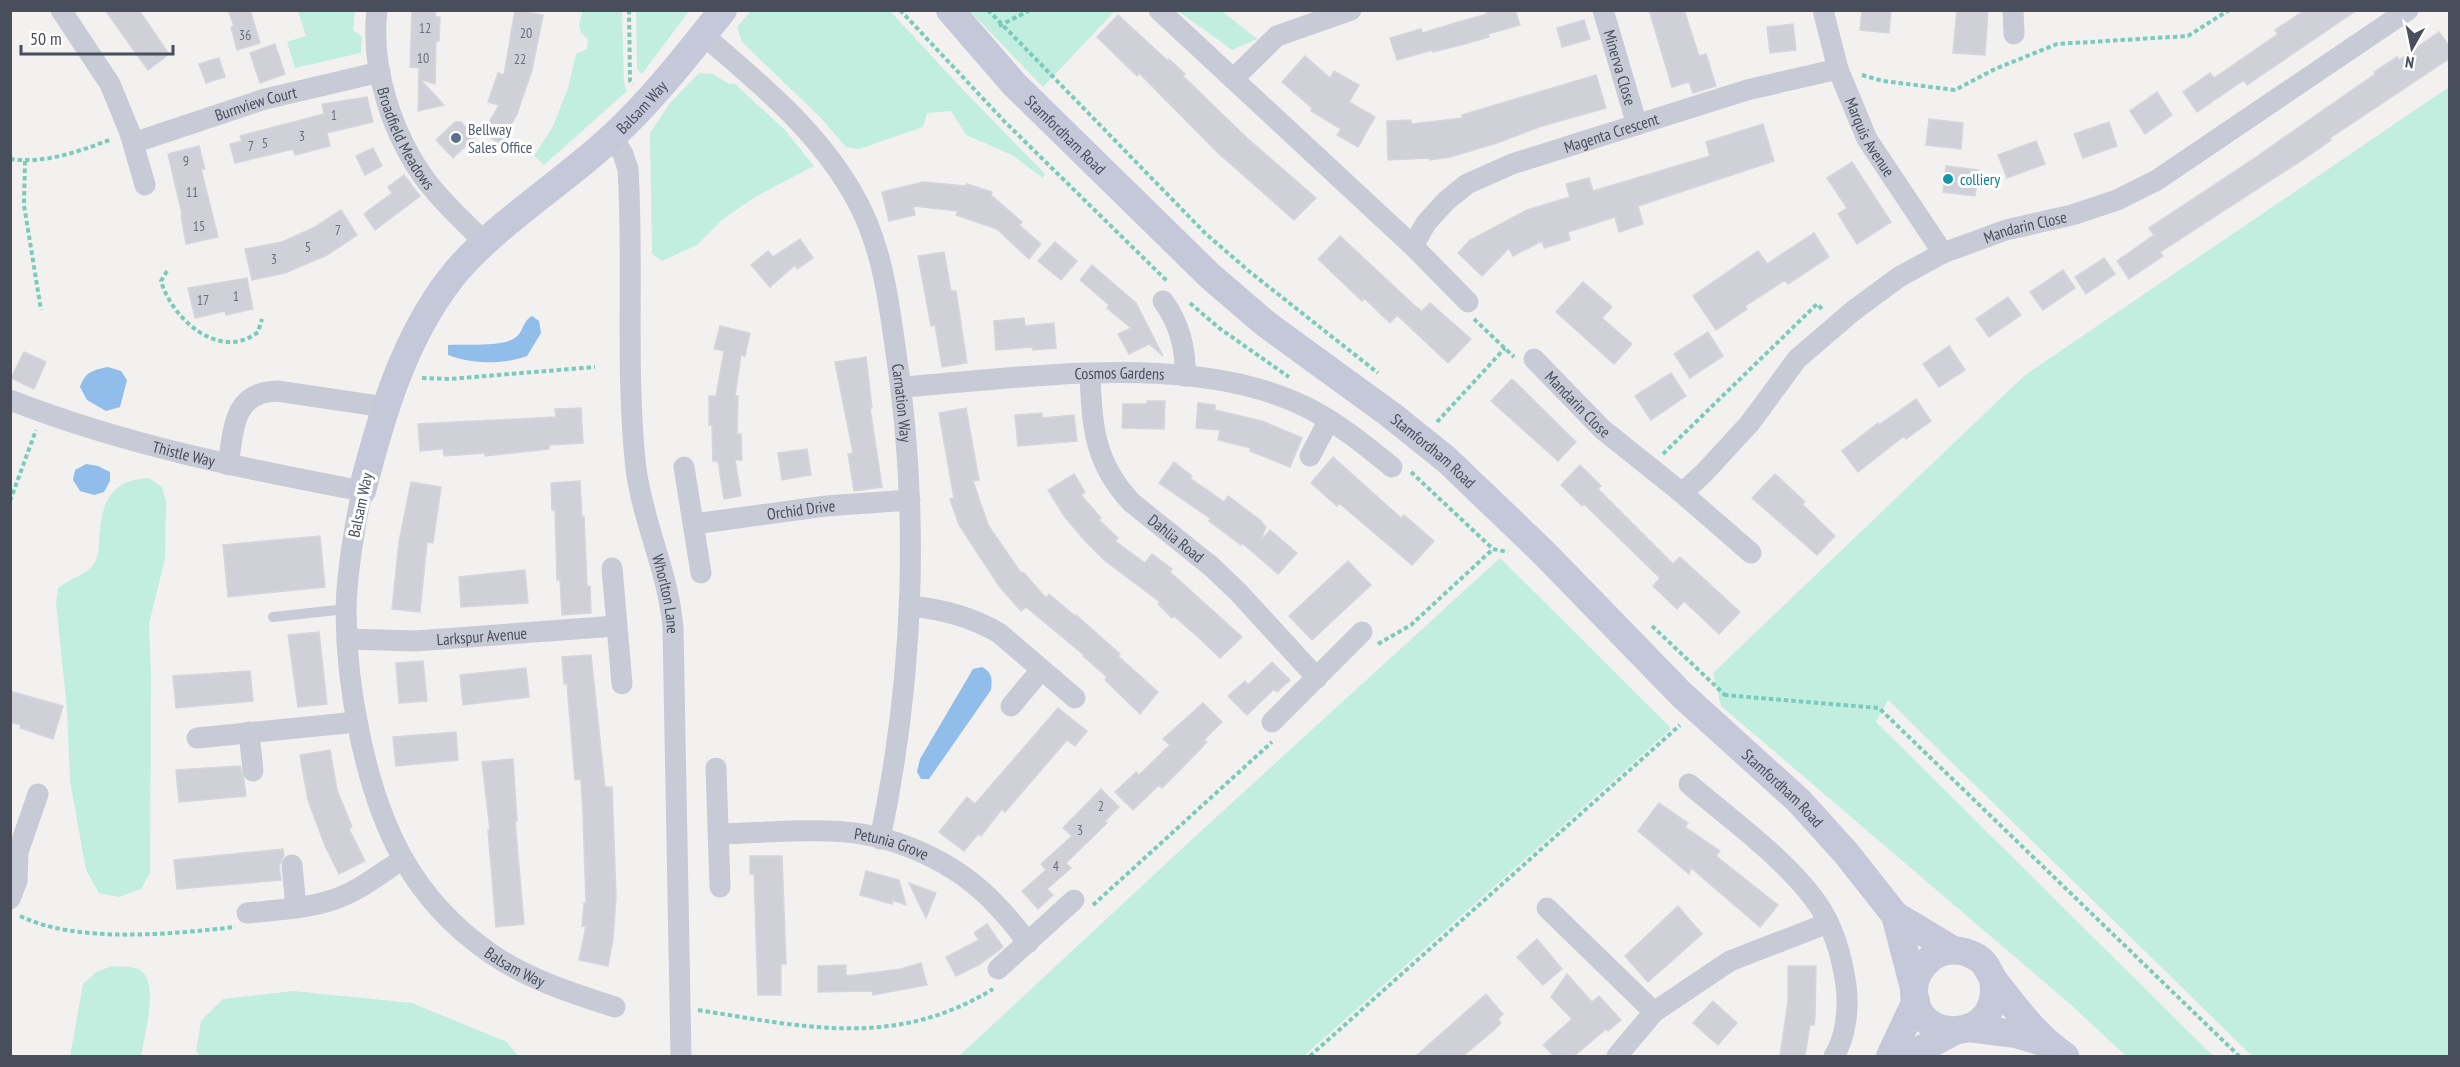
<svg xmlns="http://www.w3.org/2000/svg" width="2460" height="1067" font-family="'PT Sans Narrow',sans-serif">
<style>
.green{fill:#c1eedf}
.water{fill:#90bde9}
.building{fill:#d0d1d8;stroke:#d5d5db;stroke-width:1.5}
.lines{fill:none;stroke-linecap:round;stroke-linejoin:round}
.path{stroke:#7acbba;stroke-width:4;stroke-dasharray:4.5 3;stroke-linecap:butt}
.lane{stroke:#c8cbd6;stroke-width:10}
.street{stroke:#c8cbd6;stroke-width:21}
.secondary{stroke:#c4c8d8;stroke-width:28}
.service-dot{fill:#5c6f8a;stroke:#fff;stroke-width:2}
.culture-dot{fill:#0f9aa8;stroke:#fff;stroke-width:2}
.labels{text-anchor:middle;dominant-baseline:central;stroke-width:6;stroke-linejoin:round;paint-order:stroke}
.number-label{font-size:14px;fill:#6b6f7c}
.street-label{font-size:16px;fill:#494e5d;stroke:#fff}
.service-label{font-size:16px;fill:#4e5e75;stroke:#fff;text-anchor:start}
.culture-label{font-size:16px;fill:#0d838f;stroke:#fff;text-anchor:start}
</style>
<rect width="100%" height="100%" fill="#f3f1f0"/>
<path class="green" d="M583 10 622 11 624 83 627 91 544 165 534 156 553 126 568 88 576 54 587 49 588 39 581 33 579 25Z
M752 10 890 11 966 93 1045 174 1043 178 1012 155 966 135 951 111 927 113 923 127 859 149 846 147 819 116 742 42 737 27Z
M298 11H355L353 30 362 37 361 53 295 68 287 42 306 36Z
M636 11H689L642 74 637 69Z
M970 11H1115L1043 87Z
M1178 11H1222L1257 39 1232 50Z
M699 73 713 74 729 84 734 83 785 130 814 166 755 197 723 219 697 245 662 261 652 254 650 133 670 103Z
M2449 87V1056H2252L1888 700 1876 722 2213 1056H2126L2069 1003 1721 706 1713 673 2025 375Z
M149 478 162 487 166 501 165 558 149 624 151 673 150 873 141 889 119 897 99 893 86 870 70 781 67 710 56 603 58 588C68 580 85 575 93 565 99 557 99 547 99 538 102 503 109 480 149 478Z
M1500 558 1671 728 1663 736 1304 1056H959L1201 831Z
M112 966C119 967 129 966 136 968 162 976 144 1036 141 1056H70L83 984 96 972Z
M293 991 412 1003 507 1042 518 1056H200L196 1051 201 1021 223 999Z"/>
<path class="water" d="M532 316 539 321 541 333 527 356C502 365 473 364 448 355V345C466 344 501 347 515 338 524 332 521 323 532 316Z
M108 367 121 371 127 380 120 407 106 411 87 400 80 387C85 372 93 370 108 367Z
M86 464 98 466 110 472V481L104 492 94 495 80 491 73 480 75 470Z
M982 667C993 673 992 679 991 690L929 779H921L917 772 920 759 973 669Z"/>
<path class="building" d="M105 10H139L169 54 148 70Z
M228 10H250L260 43 237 50 231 27 234 26Z
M412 10H436L435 17H440L439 41H436L435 84 420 79 444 105 418 111 419 68 410 67Z
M515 10 543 15 532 70 517 114 500 144 483 133 499 105 488 102 498 73 504 75Z
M1486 10H1515L1520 25 1488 34 1489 37 1461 45 1433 52 1432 50 1397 60 1390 38 1421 29 1422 33 1455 23 1487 14Z
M1649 10H1684L1699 56 1706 54 1716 86 1693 93 1689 82 1672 87Z
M1862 10H1891L1889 33 1860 30Z
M1957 10H1988L1985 55 1953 53Z
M2305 10H2357L2247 85 2244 80 2197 112 2183 92 2210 73 2214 78 2278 34 2275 30Z
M1118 15 1168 61 1169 59 1185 74 1183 76 1248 139 1316 198 1294 220 1217 152 1139 73 1137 76 1097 37Z
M1584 20 1590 39 1562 47 1557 28Z
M1793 24 1796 50 1770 53 1767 27Z
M2439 32 2450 47V58L2330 138 2331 140 2310 155 2160 252 2163 256 2129 279 2117 261 2154 235 2149 228 2249 162 2375 74 2374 72 2397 57 2399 60Z
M275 44 285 74 260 83 250 53Z
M1305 56 1330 78 1334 71 1359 85 1349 102 1375 117 1358 147 1337 135 1341 129 1311 111 1312 108 1282 82Z
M219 58 225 77 206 83 199 64Z
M1596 75 1606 108 1539 127 1497 143 1450 157 1430 160V158L1388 160 1387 121 1411 120V124L1463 118 1462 115Z
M2157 92 2172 115 2145 134 2130 111Z
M367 97 373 122 327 133 330 146 295 155 293 149 235 163 230 144 242 141 240 136 324 114 322 104Z
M1929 119 1963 123 1961 149 1926 145Z
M455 122H461L475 137 453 158 436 140Z
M2109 122 2117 146 2083 158 2074 134Z
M1763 124 1774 161 1638 206 1643 224 1619 232 1615 217 1568 232 1570 240 1544 248 1542 241 1513 256 1509 248 1482 276 1458 253 1470 240 1527 210 1570 197 1566 184 1589 178 1593 191 1710 156 1706 142Z
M2036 141 2045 164 2007 178 1998 155Z
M199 146 205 169H201L218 237 186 244 181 215 182 214 168 154Z
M373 148 382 166 365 175 356 156Z
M1852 162 1891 222 1857 244 1838 214 1847 208 1827 178Z
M1946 166 1978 170 1975 196 1943 192Z
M404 175 420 196 375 230 364 214 392 193 388 187Z
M923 182 966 186 967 184 992 192 991 195 1022 222 1019 225 1041 244 1029 259 997 229 956 215 958 211 913 206 915 215 889 221 882 192Z
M341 210 357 235 327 255 285 273 252 280 245 249 282 242 315 227Z
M1814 233 1829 257 1788 284 1785 280 1745 306 1747 309 1716 330 1693 296 1758 251 1767 264Z
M1340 236 1415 306 1422 311 1430 303 1471 339 1448 363 1397 315 1390 323 1364 298 1362 301 1318 259Z
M800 239 813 258 797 269 795 265 770 287 751 265 768 251 773 257Z
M1055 242 1077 261 1061 280 1038 261Z
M944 252 951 291H956L967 363 942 367 935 325 931 326 918 256Z
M2104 258 2115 274 2086 294 2075 277Z
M1092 265 1136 303 1163 356 1149 344 1129 354 1118 334 1131 328 1107 308 1109 305 1080 280Z
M2063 270 2075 288 2043 310 2030 292Z
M247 278 253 309 226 315 225 311 195 318 188 288Z
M1583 282 1612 307 1602 318 1632 344 1614 364 1556 312Z
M2008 297 2021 315 1989 337 1976 319Z
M1024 318 1025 326 1054 323 1056 348 1033 350 1032 347 996 350 994 321Z
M720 326 750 333 745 356 741 355 735 396H738L737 434H741L742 460H735L741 496 724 499 718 461H713L712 425H709V396H716L724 351 714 349Z
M1708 332 1723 356 1690 378 1674 354Z
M1949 346 1965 370 1939 387 1923 364Z
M24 352 46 362 34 389 11 378Z
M866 357 872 408H870L882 487 854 491 848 454 853 453 835 362Z
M1671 373 1686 396 1651 420 1635 396Z
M1512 379 1576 442 1558 461 1491 401Z
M1916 399 1931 421 1906 439 1904 436 1858 472 1842 451 1878 423 1879 425Z
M1147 401H1165L1164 429 1122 428 1123 404H1147Z
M1198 403 1215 405V410L1262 421 1302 438 1290 467 1250 451 1251 448 1218 440 1220 430 1196 428Z
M581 408 583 443 549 445V449L485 456V453L444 456 443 449 420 451 418 424 556 417 555 409Z
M966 408 979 480 973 481 988 525 1021 573 1023 572 1046 598 1049 594 1075 616 1076 615 1120 654 1118 656 1158 692 1140 714 1105 680 1107 677 1083 656 1084 655 1026 607 1021 611 999 586 959 525 950 499 954 498 939 413Z
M1042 413V418L1074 415 1077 441 1018 446 1015 415Z
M807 449 811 475 782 480 778 453Z
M1333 457 1401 518 1404 515 1434 541 1412 565 1339 503 1337 506 1311 483Z
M1174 462 1192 476 1190 478 1224 502 1228 496 1260 520 1266 527 1260 542 1270 530 1297 553 1278 574 1242 543 1241 545 1209 521 1211 519 1159 483Z
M1580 465 1601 486 1598 489 1673 564 1680 557 1740 612 1719 634 1684 601 1677 609 1653 586 1660 578 1584 504 1582 506 1561 485Z
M1074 474 1085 492 1081 495 1101 518 1099 520 1118 538 1115 541 1145 563 1152 554 1172 569 1170 572 1242 637 1220 658 1198 637 1174 616 1172 618 1158 604 1160 602 1104 560 1086 542 1064 516 1048 490Z
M1775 474 1805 502 1802 504 1835 536 1817 555 1752 498Z
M580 481 582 517H584L587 586H590L591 613 562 615 560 580H557L555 510H552L551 483Z
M411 482 441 487 433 543 427 542 420 612 392 609 399 542Z
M320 536 325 587 228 597 223 545Z
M1348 561 1371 585 1312 640 1289 616Z
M525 570 528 603 461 607 459 577Z
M319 632 327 704 298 707 288 635Z
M591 655 605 787H612L613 813 616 897 613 939 608 966 579 960 586 926H582L584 903H586L583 814 581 779 575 780 567 684H564L562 657Z
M423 661 427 701 399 703 396 663Z
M1272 662 1290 680 1277 692 1274 689 1247 715 1228 696 1245 681 1248 685Z
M526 668 529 697 463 705 460 675Z
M250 671 253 701 176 708 173 676Z
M10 691 63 706 53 739 20 728 21 725 10 722Z
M1203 703 1222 722 1204 740 1207 742 1181 769 1162 788 1159 785 1133 810 1115 792 1136 772 1139 775 1170 745 1163 739Z
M1058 708 1087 731 1075 746 1067 740 1005 812 1002 809 981 836 978 834 964 851 939 832 967 797 975 804Z
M456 732 458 760 396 766 393 737Z
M330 750 337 790 352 827 349 829 365 861 339 874 325 846 308 800 300 755Z
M513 759 517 821H515L524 924 496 927 488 830H490L482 762Z
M240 766 244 780 246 796 179 802 176 770Z
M1101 789 1119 807 1105 821 1107 823 1066 863 1071 868 1047 889 1053 895 1038 909 1022 891 1046 870 1041 864 1072 836 1063 828Z
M1659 803 1688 823 1685 827 1720 851 1716 856 1778 905 1760 927 1691 868 1689 874 1638 831Z
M283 849 284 855 279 866 281 880 177 889 174 860Z
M750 856H782L786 964H781V995H758L754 874H750Z
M866 871 899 880 906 905 893 900 892 904 860 895Z
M909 883 936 893 926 918Z
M1678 906 1702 934 1648 982 1625 956Z
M987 924 1003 947 980 964 956 976 946 957 979 940 974 933Z
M1537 939 1562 969 1543 985 1517 957Z
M921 963 927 985 873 995 872 991 818 992V966L846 965V976L901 969Z
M1788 966H1816L1815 1017 1814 1025H1810L1805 1056H1780L1788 1001Z
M1567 974 1592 1002 1599 996 1621 1020 1608 1031 1606 1029 1574 1056H1554L1543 1045 1572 1019 1551 997Z
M1486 994 1503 1014 1498 1019 1501 1023 1494 1030 1463 1056H1416Z
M1713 1001 1737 1023 1718 1045 1693 1023Z"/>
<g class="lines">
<path class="path" d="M629 10 630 81 633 84
M900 10 1005 122 1167 281
M988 10 1205 233 1250 272 1378 373
M999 26 1030 10
M1862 75 1883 81 1955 90 1995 69 2057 44 2188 36 2229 10
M10 159C46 164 80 151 112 139
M25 161 24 205 41 310
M167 271 161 281C172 319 220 362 258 332L262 319
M1190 303 1219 328 1289 377
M1474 319 1514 357
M422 378 449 379 595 367
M1437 422 1505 348
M1663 454 1817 304 1823 310
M1411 472 1493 549 1508 552
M10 501 36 430
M1652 626 1725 695
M1378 644 1411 625 1493 549
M1724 695 1879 708 2239 1056
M1093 905 1272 742
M20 916C78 944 173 934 235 927
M698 1010C805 1027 895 1049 993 989
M1310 1056 1680 725"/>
<path class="lane" d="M273 617 346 609"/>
<g class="street">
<path d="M61 10 110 84 130 133 145 185"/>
<path id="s1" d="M377 10C370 69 393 137 428 183 445 205 466 223 485 243"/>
<path d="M1159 10 1413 246"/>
<path id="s2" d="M1603 10 1637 125"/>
<path id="s3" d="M1823 10 1838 69 1867 139 1943 253"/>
<path d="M2013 10 2014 34"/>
<path id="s4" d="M703 35C758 82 815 128 852 192 879 237 887 288 894 339 920 504 915 675 880 839"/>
<path d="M1233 79 1277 36 1351 10"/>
<path id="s5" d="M612 137 623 154 628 169C634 269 625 370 636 469 643 523 669 574 673 628L681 1056"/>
<path id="s6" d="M133 143 265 99 380 72"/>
<path d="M1163 301C1180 324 1186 348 1185 376"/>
<path id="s7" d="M1468 302 1413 246 1426 223 1446 201 1467 184 1512 164 1747 90 1838 69"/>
<path id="s8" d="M1534 359 1602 429 1682 493"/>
<path id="s9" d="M1090 374C1092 426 1094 462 1131 502L1212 567 1239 593 1317 678"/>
<path id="s10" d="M902 387C1025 378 1193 351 1306 407 1338 423 1365 445 1392 467"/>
<path id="s11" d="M10 400C125 445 241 468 362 491 354 530 347 569 346 609 346 651 351 695 360 736 379 826 411 898 490 953 527 979 572 993 615 1007"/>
<path d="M1310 456 1329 420"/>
<path d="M228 465C234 430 232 392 277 391L385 407"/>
<path d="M684 467 701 573"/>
<path id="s12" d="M694 524 826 506 910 500"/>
<path id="s13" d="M1751 553 1682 493 1704 473 1750 423 1797 359 1853 311 1899 277 1943 253 2006 230 2072 215 2117 200 2157 180 2408 10"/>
<path d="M612 568 622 684"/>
<path d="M910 606C942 609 970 616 999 633L1075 698"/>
<path id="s14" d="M348 639 415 641 616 626"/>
<path d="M1011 706 1041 670"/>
<path d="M1272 722 1362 632"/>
<path d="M249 732 253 771"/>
<path d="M197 738 357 722"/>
<path d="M716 768 720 887"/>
<path d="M1689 784C1730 819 1787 860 1817 903 1834 927 1842 957 1846 985 1849 1008 1846 1037 1834 1056"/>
<path id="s15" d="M719 834C755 833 792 830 828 831 891 832 957 861 999 908 1010 919 1019 931 1028 943"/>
<path d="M292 865 296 908"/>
<path d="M10 899 17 881 18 852 38 794"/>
<path d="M1547 908 1654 1012"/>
<path d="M247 913C276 910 307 909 335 899 359 891 381 873 403 859"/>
<path d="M998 969 1074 900"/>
<path d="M1617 1056 1654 1012 1730 961 1828 923"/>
</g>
<g class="secondary">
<path id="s16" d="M950 10 1014 84 1210 276 1266 324 1391 415 1447 460 1543 552 1682 695 1799 801 1846 853 1895 915 1953 950"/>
<path id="s17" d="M362 491C381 417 403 340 451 278 492 226 562 184 612 137 653 99 688 54 723 10"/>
<path d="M1895 915 1914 988"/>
<path d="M1993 980C2004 1043 1913 1047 1914 990 1914 977 1921 966 1931 958 1944 948 1963 948 1978 958 1988 964 1989 975 1996 983 2017 1010 2037 1037 2065 1056"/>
<path d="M1968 1028 2016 1034 2046 1043"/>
<path d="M1890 1056 1916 1001"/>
<path d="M1908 1056 1955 1031"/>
</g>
</g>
<circle class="service-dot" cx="456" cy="138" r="6"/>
<circle class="culture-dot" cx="1948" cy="179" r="6"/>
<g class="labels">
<g class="number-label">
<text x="425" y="28">12</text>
<text x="526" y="33">20</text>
<text x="245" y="35">36</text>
<text x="423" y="58">10</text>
<text x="520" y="59">22</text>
<text x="334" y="115">1</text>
<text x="302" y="136">3</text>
<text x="265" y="143">5</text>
<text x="251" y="146">7</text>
<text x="186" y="161">9</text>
<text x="192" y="192">11</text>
<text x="199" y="226">15</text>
<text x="338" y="230">7</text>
<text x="308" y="247">5</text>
<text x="274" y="259">3</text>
<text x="236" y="296">1</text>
<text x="203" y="300">17</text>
<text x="1101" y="806">2</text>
<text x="1080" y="830">3</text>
<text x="1056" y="866">4</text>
</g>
<g class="street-label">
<text stroke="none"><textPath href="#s2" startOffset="60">Minerva Close</textPath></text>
<text stroke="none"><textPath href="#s6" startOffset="129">Burnview Court</textPath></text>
<text stroke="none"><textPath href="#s17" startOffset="489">Balsam Way</textPath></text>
<text stroke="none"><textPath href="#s7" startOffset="315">Magenta Crescent</textPath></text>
<text stroke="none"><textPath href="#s16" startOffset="170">Stamfordham Road</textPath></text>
<text stroke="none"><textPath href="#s1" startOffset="134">Broadfield Meadows</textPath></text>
<text stroke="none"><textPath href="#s3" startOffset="136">Marquis Avenue</textPath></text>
<text stroke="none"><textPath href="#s13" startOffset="536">Mandarin Close</textPath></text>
<text stroke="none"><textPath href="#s10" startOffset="218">Cosmos Gardens</textPath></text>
<text stroke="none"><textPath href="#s4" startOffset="436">Carnation Way</textPath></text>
<text stroke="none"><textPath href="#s8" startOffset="63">Mandarin Close</textPath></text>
<text stroke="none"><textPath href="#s16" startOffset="656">Stamfordham Road</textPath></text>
<text stroke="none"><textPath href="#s11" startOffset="182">Thistle Way</textPath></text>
<text transform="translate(360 505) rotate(-78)">Balsam Way</text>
<text stroke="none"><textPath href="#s12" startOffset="108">Orchid Drive</textPath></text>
<text stroke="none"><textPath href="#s9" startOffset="196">Dahlia Road</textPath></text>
<text stroke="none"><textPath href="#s5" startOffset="465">Whorlton Lane</textPath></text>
<text stroke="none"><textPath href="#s14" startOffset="134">Larkspur Avenue</textPath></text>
<text stroke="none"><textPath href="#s16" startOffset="1142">Stamfordham Road</textPath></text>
<text stroke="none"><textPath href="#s15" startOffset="174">Petunia Grove</textPath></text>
<text stroke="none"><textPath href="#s11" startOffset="900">Balsam Way</textPath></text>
</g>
<g class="service-label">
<text x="468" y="129">Bellway<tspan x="468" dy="18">Sales Office</tspan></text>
</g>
<g class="culture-label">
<text x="1960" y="179">colliery</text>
</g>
</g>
<rect width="2460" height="1067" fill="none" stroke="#494e5d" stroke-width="24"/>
<g transform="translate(2412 48) rotate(189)" stroke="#ffffff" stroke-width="4.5" paint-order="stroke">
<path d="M0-4.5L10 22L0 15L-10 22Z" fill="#494e5d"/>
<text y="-9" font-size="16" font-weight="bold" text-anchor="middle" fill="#494e5d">N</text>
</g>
<path d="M21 45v9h152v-9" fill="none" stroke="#494e5d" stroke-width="3"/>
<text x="30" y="45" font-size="18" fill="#494e5d" stroke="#ffffff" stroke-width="4.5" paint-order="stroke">50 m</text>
</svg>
